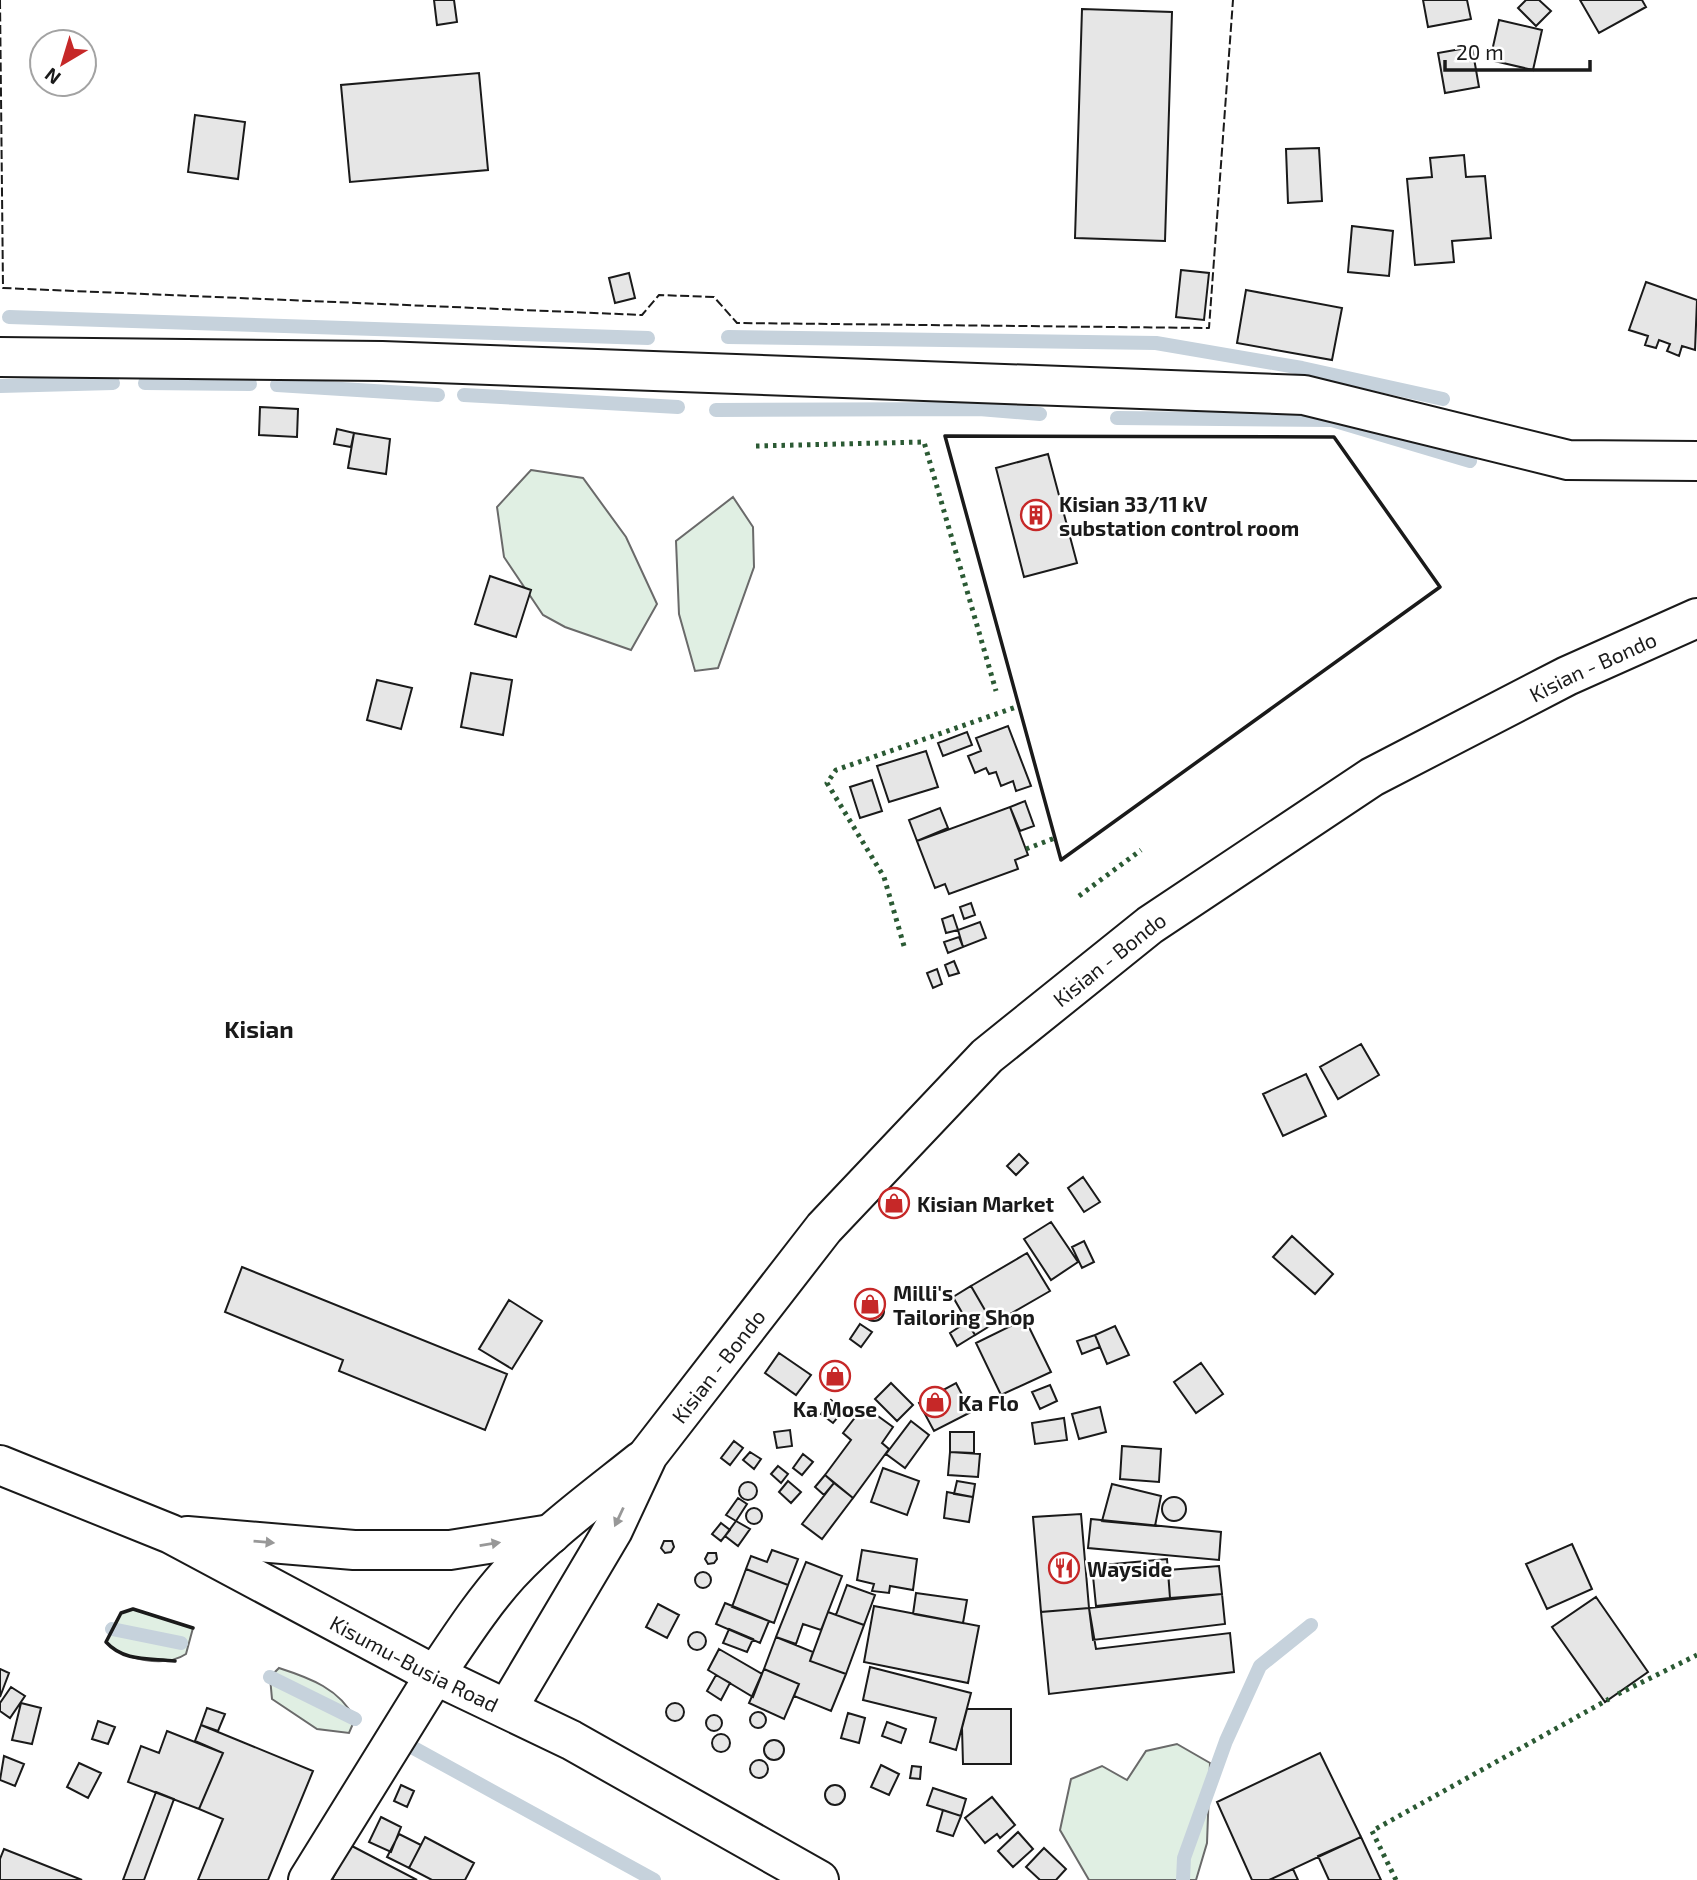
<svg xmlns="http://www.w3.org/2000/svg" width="1697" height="1880" font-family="'Exo 2',sans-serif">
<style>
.green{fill:#e0efe3;stroke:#6a6a6a;stroke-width:2}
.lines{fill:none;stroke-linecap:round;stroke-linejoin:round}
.stream{stroke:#c6d2dc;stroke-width:14}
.building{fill:#e6e6e6;stroke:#1a1a1a;stroke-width:2}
.street-casing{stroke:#1a1a1a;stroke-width:42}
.highway-casing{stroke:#1a1a1a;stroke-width:42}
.street{stroke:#fff;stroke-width:38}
.highway{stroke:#fff;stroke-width:38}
.hedge{stroke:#2b5a34;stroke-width:5;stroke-dasharray:3.5 5;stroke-linecap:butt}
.fence{stroke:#1a1a1a;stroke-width:2;stroke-dasharray:9 3.5;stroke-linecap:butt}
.wall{stroke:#1a1a1a;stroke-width:3.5}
.oneway{fill:#989898}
.labels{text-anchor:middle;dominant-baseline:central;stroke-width:5;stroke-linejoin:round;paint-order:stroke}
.poi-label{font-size:21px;font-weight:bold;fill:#1a1a1a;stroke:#fff;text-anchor:start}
.street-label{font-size:21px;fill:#1a1a1a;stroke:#fff}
.quarter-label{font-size:24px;font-weight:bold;fill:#1a1a1a;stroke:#fff}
</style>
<rect width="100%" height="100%" fill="#fff"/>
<path class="green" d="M531 470 583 478 626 537 657 604 631 650 565 627 543 615 504 557 497 507Z
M733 497 753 527 754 567 718 668 695 671 679 614 676 541Z
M133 1609 193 1628 186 1654C165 1668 123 1660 106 1642L121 1613Z
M279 1668C310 1678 340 1689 355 1719L349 1733 317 1729 272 1699 270 1677Z
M1177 1744 1210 1763 1207 1843 1196 1880H1089L1060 1830 1071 1779 1102 1766 1127 1780 1146 1751Z"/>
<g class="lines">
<path class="stream" d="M9 317 648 338
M728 337 1156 343 1302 368 1443 399
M145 383 250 384
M277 385 438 395
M0 386 113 383
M464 395 678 407
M716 410 979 409 1040 414
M1117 418 1332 420 1470 461
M112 1629 181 1643
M270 1677 355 1719
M410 1746 654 1880
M1183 1880 1184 1858 1226 1741 1260 1666 1311 1625"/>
</g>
<path class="building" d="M434 0H454L457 22 437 25Z
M1423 0H1467L1471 19 1428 27Z
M1526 0H1539L1551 11 1536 26 1518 8Z
M1580 0H1642L1646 7 1599 33Z
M1082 9 1172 12 1165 241 1075 238Z
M1499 20 1542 30 1533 70 1490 60Z
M1472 47 1479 87 1445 93 1438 53Z
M479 73 488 170 350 182 341 85Z
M195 115 245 122 238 179 188 172Z
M1319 148 1322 201 1288 203 1286 149Z
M1464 155 1466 177 1485 176 1491 238 1452 241 1454 262 1415 265 1407 179 1432 177 1430 158Z
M1352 226 1393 231 1389 276 1348 272Z
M1181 270 1209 273 1204 320 1176 317Z
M629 273 635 298 615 303 609 278Z
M1646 282 1697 300 1695 350 1682 346 1679 356 1667 351 1670 344 1659 340 1656 348 1645 345 1648 336 1629 330Z
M1246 290 1342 308 1332 360 1237 343Z
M260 407 298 409 297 437 259 435Z
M337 429 354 433 351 447 334 444Z
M354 433 390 439 386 474 348 468Z
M1048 454 1077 563 1024 577 996 468Z
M490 576 531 590 516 637 475 624Z
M471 673 512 680 503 735 461 727Z
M377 680 412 688 401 729 367 720Z
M1008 726 1031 786 1016 791 1013 781 1001 786 996 772 989 774 986 768 975 773 968 756 981 751 976 738Z
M967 732 972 745 943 756 938 743Z
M926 751 938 787 889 802 877 766Z
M872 780 882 811 860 818 850 787Z
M1025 801 1034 826 1020 831 1010 807Z
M1010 807 1028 855 1015 860 1018 869 949 894 945 884 935 888 917 841Z
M940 808 948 828 917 841 909 820Z
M971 903 975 915 964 919 960 907Z
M953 915 958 930 946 933 942 919Z
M980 922 986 938 963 947 958 930Z
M959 937 963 947 948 953 944 942Z
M954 961 959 973 949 976 945 965Z
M937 969 942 984 933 988 927 973Z
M1361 1044 1379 1075 1338 1099 1320 1067Z
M1306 1074 1326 1116 1283 1136 1263 1094Z
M1019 1154 1028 1163 1016 1175 1007 1166Z
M1083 1177 1100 1202 1084 1212 1068 1188Z
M1051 1222 1078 1262 1051 1280 1024 1239Z
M1292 1236 1333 1274 1315 1294 1273 1257Z
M1084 1241 1094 1262 1082 1268 1072 1247Z
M1027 1253 1050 1291 993 1324 971 1286Z
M242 1267 507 1374 485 1430 339 1371 343 1360 225 1312Z
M971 1286 993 1324 975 1335 953 1297Z
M509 1300 542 1321 512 1369 479 1349Z
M864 1311a10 10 0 1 1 20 0a10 10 0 1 1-20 0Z
M1025 1319 1051 1372 1001 1395 976 1343Z
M967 1322 975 1335 957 1346 950 1333Z
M860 1324 872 1332 861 1347 850 1339Z
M1115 1326 1129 1355 1107 1364 1095 1335Z
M1095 1335 1100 1347 1082 1354 1077 1341Z
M779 1353 811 1375 796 1395 765 1373Z
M1201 1363 1223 1394 1196 1413 1174 1382Z
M891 1383 913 1405 897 1421 875 1399Z
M956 1383 971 1412 934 1431 919 1403Z
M1050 1385 1057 1401 1040 1409 1032 1392Z
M831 1400 844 1410 833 1423 821 1414Z
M864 1406 893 1427 882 1443 889 1449 853 1498 825 1475 851 1440 843 1433Z
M1100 1407 1106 1432 1079 1439 1072 1414Z
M1064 1418 1067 1440 1035 1444 1032 1423Z
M911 1421 929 1435 905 1468 886 1454Z
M790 1430 792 1446 777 1448 774 1432Z
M950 1432H974V1453L950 1452Z
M734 1441 743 1448 730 1465 721 1458Z
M1122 1446 1161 1449 1159 1482 1120 1479Z
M750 1452 761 1459 754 1469 743 1460Z
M950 1452 980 1454 978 1477 948 1475Z
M803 1454 813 1462 802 1475 793 1468Z
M778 1466 788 1474 781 1483 771 1474Z
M883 1468 919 1481 907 1515 871 1502Z
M825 1475 834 1483 824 1495 815 1487Z
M788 1481 801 1492 791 1503 779 1492Z
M957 1481 975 1484 973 1497 954 1494Z
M739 1491a9 9 0 1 1 18 0a9 9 0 1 1-18 0Z
M834 1483 853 1498 822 1539 802 1524Z
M1112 1484 1161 1496 1155 1526 1102 1521Z
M947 1492 973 1497 969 1522 944 1518Z
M1162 1509a12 12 0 1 1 24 0a12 12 0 1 1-24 0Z
M738 1498 747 1504 736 1521 726 1515Z
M746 1516a8 8 0 1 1 16 0a8 8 0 1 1-16 0Z
M1081 1514 1089 1608 1041 1612 1033 1517Z
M1091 1519 1221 1532 1219 1560 1088 1548Z
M736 1521 750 1529 738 1546 725 1536Z
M721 1523 730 1530 721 1541 712 1534Z
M664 1541H672L674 1547 671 1552 665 1553 661 1548Z
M1572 1544 1592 1589 1547 1609 1526 1564Z
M772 1550 798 1559 788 1585 746 1569 751 1556 767 1562Z
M862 1550 917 1559 913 1590 890 1586 889 1593 872 1591 874 1584 857 1580Z
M708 1553H716L717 1559 714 1563 708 1564 705 1559Z
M1167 1559 1170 1598 1096 1606 1092 1566Z
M806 1562 842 1576 821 1630 803 1624 796 1644 776 1637Z
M1219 1566 1222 1594 1170 1598 1168 1570Z
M746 1569 788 1585 774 1623 732 1607Z
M695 1580a8 8 0 1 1 16 0a8 8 0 1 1-16 0Z
M847 1585 875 1595 864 1625 836 1615Z
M916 1593 967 1600 963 1623 913 1614Z
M1222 1594 1225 1624 1093 1640 1089 1608Z
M1596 1597 1648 1672 1605 1702 1552 1627Z
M725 1603 769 1621 760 1643 716 1624Z
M658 1604 679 1615 667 1638 646 1627Z
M874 1606 979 1626 968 1683 864 1662Z
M1089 1608 1096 1649 1230 1633 1234 1672 1049 1694 1041 1612Z
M828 1612 864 1625 846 1674 810 1661Z
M729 1629 753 1639 747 1652 723 1643Z
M688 1641a9 9 0 1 1 18 0a9 9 0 1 1-18 0Z
M776 1637 813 1652 810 1661 846 1674 831 1711 794 1696 799 1684 764 1669Z
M719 1649 762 1674 753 1697 708 1670Z
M870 1667 971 1693 956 1750 930 1742 936 1718 863 1700Z
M0 1669 9 1673 0 1697Z
M764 1669 799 1684 784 1719 749 1703Z
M716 1675 730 1683 721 1700 707 1691Z
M11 1687 25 1696 10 1718 0 1711V1703Z
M21 1703 41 1708 32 1744 12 1740Z
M666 1712a9 9 0 1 1 18 0a9 9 0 1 1-18 0Z
M207 1708 225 1714 218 1731 201 1725Z
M967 1709H1011V1764H963L962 1728Z
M750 1720a8 8 0 1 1 16 0a8 8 0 1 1-16 0Z
M848 1713 865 1718 859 1743 841 1738Z
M706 1723a8 8 0 1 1 16 0a8 8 0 1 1-16 0Z
M98 1721 115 1727 108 1744 92 1739Z
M887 1722 906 1729 901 1743 882 1736Z
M201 1725 313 1771 268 1880H198L223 1819 199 1809 223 1753 195 1741Z
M167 1731 223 1753 199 1809 128 1782 141 1746 159 1753Z
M712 1743a9 9 0 1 1 18 0a9 9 0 1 1-18 0Z
M764 1750a10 10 0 1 1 20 0a10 10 0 1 1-20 0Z
M1320 1753 1361 1837 1269 1880H1252L1217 1802Z
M4 1756 24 1764 15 1786 0 1780Z
M750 1769a9 9 0 1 1 18 0a9 9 0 1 1-18 0Z
M79 1763 101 1773 88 1798 67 1787Z
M881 1765 899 1774 889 1795 871 1787Z
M912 1766 921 1767 920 1779 910 1778Z
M825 1795a10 10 0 1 1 20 0a10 10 0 1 1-20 0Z
M401 1785 414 1791 407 1807 394 1801Z
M933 1788 966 1799 961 1816 927 1805Z
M156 1792 174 1799 144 1880H123Z
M992 1797 1015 1825 1000 1838 997 1834 985 1843 965 1818Z
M943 1810 961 1816 953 1836 937 1831Z
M381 1817 401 1827 391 1852 369 1842Z
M1018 1832 1033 1849 1013 1867 998 1851Z
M399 1834 421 1845 409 1868 387 1857Z
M425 1837 474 1863 465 1880H432L409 1868Z
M1361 1837 1381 1880H1329L1318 1856Z
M350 1845 417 1880H332Z
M1044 1848 1066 1869 1056 1880H1040L1026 1867Z
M4 1849 82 1880H0V1859Z
M1293 1869 1298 1880H1269Z"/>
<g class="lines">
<g class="street-casing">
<path id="street" d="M0 357 382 361 1304 395 1568 460 1697 461
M308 1880 435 1675"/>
</g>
<g class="highway-casing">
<g id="highway">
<path id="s1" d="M0 1465 171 1534 435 1675 571 1740 819 1880"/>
<path d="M187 1536 354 1550H450L551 1534"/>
<path d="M435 1675C459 1640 481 1605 509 1574 548 1532 596 1497 641 1461"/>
<path id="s2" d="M507 1709 613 1530 648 1455 824 1228 987 1056 1150 925 1372 777 1567 676 1697 618"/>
</g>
</g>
<use href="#street" class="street"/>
<use href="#highway" class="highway"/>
<path class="hedge" d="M756 446 924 442 996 691
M1026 849 1055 838
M1079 896 1141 850
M904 946 884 877 827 783 836 770 1019 706
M1618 1694 1697 1655
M1396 1880 1372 1831 1609 1699"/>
<path class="fence" d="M0 0 3 288 642 315 659 295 714 297 737 323 1209 328 1233 0"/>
<path class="wall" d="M945 436 1334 437 1440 587 1061 860Z
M175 1661C149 1658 124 1662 106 1642L121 1613 133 1609 193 1628"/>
</g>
<defs><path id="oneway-solid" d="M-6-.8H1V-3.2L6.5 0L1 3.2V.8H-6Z" transform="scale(1.75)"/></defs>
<g class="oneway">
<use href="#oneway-solid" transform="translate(619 1517) rotate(115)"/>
<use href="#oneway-solid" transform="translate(264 1542) rotate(5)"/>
<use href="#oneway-solid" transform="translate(490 1544) rotate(-9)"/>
</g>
<defs>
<g id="building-ring" transform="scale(1.575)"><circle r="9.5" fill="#fff" stroke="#c62828" stroke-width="1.5"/><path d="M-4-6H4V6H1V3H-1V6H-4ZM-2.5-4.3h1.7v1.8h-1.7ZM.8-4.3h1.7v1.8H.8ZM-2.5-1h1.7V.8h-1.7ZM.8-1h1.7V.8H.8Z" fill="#c62828"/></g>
<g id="shop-ring" transform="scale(1.575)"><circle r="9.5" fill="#fff" stroke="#c62828" stroke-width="1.5"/><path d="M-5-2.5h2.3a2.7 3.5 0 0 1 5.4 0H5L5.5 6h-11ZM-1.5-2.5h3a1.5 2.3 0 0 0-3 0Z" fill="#c62828"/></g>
<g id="restaurant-ring" transform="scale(1.575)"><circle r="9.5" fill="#fff" stroke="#c62828" stroke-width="1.5"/><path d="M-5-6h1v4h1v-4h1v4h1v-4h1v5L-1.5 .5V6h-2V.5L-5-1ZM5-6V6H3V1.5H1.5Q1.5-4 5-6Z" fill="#c62828"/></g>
</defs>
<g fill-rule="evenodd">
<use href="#building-ring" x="1036" y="515"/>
<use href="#shop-ring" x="894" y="1203"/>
<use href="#shop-ring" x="870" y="1304"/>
<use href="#shop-ring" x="835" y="1376"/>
<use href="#shop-ring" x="935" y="1402"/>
<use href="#restaurant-ring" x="1064" y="1568"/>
</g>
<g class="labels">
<g class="poi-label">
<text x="1059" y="503">Kisian 33/11 kV<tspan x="1059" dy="24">substation control room</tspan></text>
<text x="917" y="1203">Kisian Market</text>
<text x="893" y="1292">Milli's<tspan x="893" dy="24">Tailoring Shop</tspan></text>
<text x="958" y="1402">Ka Flo</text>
<text x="835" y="1408" text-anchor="middle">Ka Mose</text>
<text x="1087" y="1568">Wayside</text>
</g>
<g class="street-label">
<text stroke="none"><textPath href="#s2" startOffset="1538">Kisian - Bondo</textPath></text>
<text stroke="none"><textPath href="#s2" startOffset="971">Kisian - Bondo</textPath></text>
<text stroke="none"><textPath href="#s2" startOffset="404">Kisian - Bondo</textPath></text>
<text stroke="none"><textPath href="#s1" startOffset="460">Kisumu-Busia Road</textPath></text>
</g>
<g class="quarter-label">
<text x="259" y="1028">Kisian</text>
</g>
</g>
<g transform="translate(63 63) rotate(218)"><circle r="33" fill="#ffffff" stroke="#a3a3a3" stroke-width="2"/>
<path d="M0-5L12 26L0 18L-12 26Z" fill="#c62828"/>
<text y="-10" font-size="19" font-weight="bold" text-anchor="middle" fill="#1a1a1a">N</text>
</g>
<path d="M1445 60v10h145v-10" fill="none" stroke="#1a1a1a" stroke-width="3.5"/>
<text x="1456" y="60" font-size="21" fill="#1a1a1a" stroke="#ffffff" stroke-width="5" paint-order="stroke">20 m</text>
</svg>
